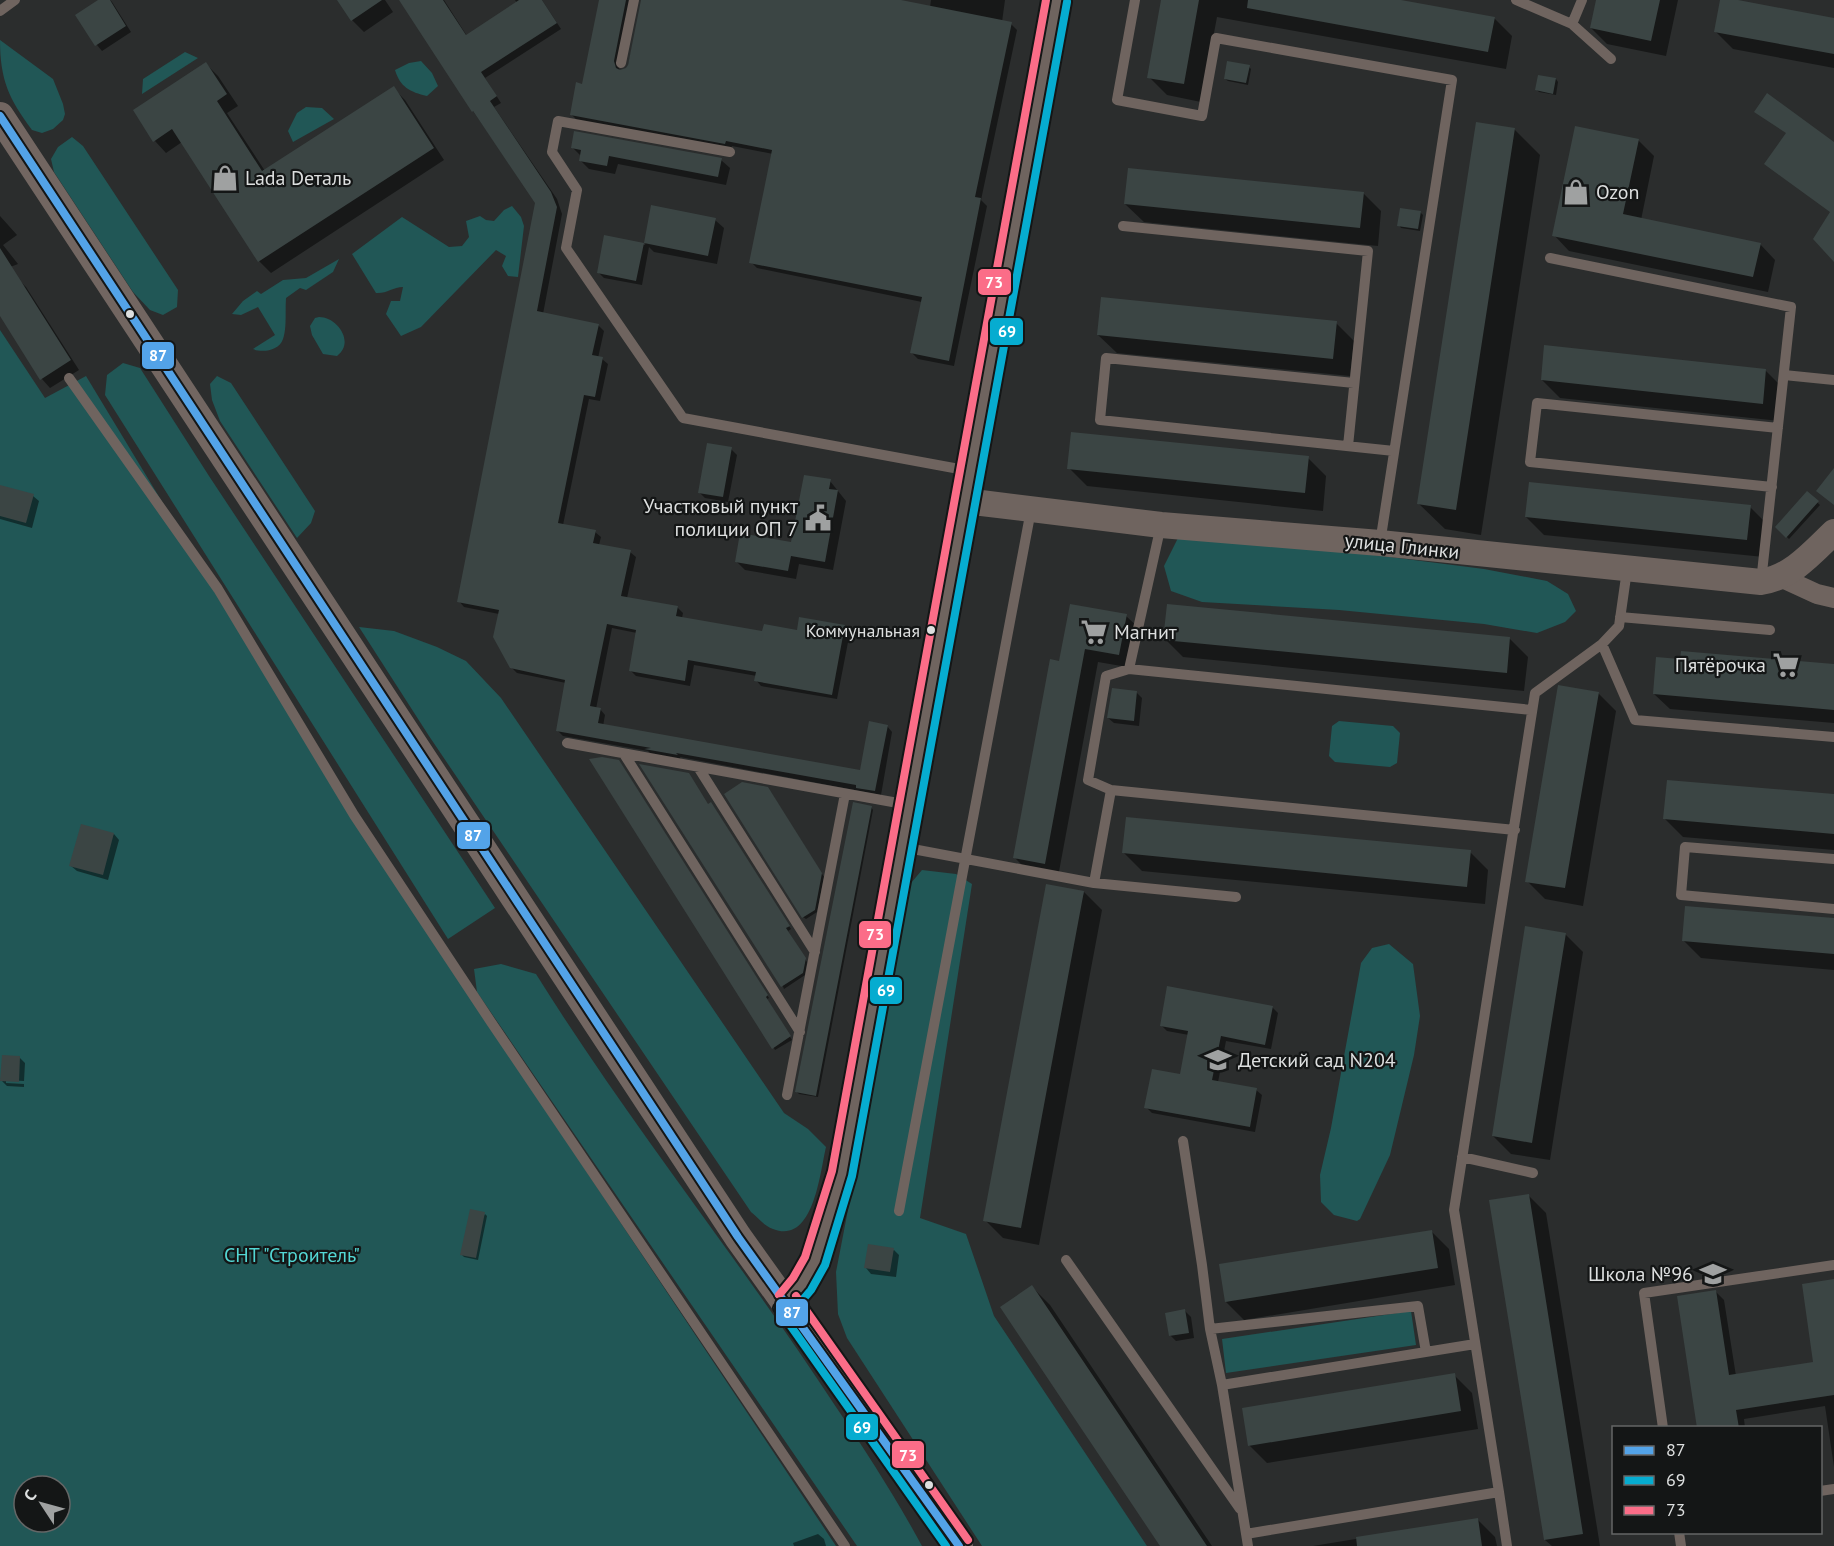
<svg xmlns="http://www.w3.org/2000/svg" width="1834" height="1546" font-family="'PT Sans',sans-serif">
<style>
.green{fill:#215756;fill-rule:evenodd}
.shadow{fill:#0007}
.building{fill:#3b4544}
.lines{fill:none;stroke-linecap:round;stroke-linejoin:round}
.service{stroke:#6f645f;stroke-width:10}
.minor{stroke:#6f645f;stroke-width:20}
.tertiary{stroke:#6f645f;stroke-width:26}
.secondary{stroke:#726661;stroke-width:28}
.bus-1-casing{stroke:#141616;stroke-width:12}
.bus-2-casing{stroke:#141616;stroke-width:12}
.bus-3-casing{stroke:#141616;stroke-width:12}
.bus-1{stroke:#53a3e8;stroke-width:8}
.bus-2{stroke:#06acd0;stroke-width:8}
.bus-3{stroke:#fb6d88;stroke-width:8}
.bus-dot{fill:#dddfdf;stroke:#141616;stroke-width:2}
.labels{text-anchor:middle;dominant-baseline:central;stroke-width:4.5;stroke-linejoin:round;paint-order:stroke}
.bus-label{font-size:18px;fill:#dddfdf;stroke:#141616;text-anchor:end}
.poi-label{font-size:20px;fill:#dddfdf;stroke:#141616;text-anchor:start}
.street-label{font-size:20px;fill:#dddfdf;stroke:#141616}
.park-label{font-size:20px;fill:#53d7d4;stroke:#141616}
.line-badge{stroke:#141616;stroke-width:2}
.badge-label{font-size:16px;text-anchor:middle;font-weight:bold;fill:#fff}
</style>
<rect width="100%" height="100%" fill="#2b2d2d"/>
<path class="green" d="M0 40 53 79 63 104 65 114 63 120 53 129 42 133 32 130C9 99 0 80 0 40Z
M185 52 198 58 142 94 143 79Z
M421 61 432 73 438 86 427 96C410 92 400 87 395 70L409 63Z
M306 107 322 108 334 119 293 142 288 131 297 113Z
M72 137 83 146 178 290 177 307 163 315 150 310 133 292 54 172 51 159 58 147Z
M512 206 521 217 524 226 518 277 508 276 502 266 506 256 496 250 421 327 401 336 386 314 391 301H400L403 287C393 287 386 294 376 293L352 254 402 217 449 247 462 246 469 237 466 221 480 216 486 220 494 221 504 210Z
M339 259 333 272 306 290 300 288 286 298C285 311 287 328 283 339 279 351 262 353 253 349L275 335 258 307 241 315 232 314 243 301 257 291 261 294 283 280 306 278Z
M319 317C338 317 355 343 337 356L323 354 312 335 310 326 315 318Z
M0 330 45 398 86 376 377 857 836 1546H0ZM24 1486H60V1522H24Z
M123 363 140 368 209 476 495 908 448 939 105 395 107 375Z
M217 376 231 383 315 511 311 523 297 538 220 421 212 400 210 384Z
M1179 536 1288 544 1484 569 1547 581 1568 594 1576 611 1565 622 1537 633 1484 624 1339 610 1202 602 1171 591 1164 566Z
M359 627 394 631 437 647 466 661 501 698 784 1113 808 1129 826 1147C820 1172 814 1245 773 1229 764 1226 759 1218 751 1212L429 736Z
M1339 721 1393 726 1400 733 1397 763 1390 767 1335 762 1329 756 1332 726Z
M922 870 956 874 972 884 920 1218 966 1234 994 1316 1147 1546H982L847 1338 838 1314 836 1272 911 883Z
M1389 944 1413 964 1420 1016 1414 1055 1390 1155 1360 1219 1357 1221 1334 1215 1321 1202 1320 1175 1331 1128 1361 963 1372 948Z
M501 964 536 974C629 1123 740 1260 836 1407 867 1453 896 1498 922 1546H857L477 992 474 969Z
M1411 1311 1416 1345 1226 1373 1222 1339Z"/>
<path class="shadow" d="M101 0H110L112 2 131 32 102 51 97 45Z
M339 0H385L393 12 364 32 352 20Z
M401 0H444L467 36 517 3 515 0H542L561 29 485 78 501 103 494 107 557 199 562 214 543 314 598 325 604 331 598 358 602 359 608 364 600 401 589 399 563 525 595 532 601 537 599 545 630 552 636 557 627 598 677 607 683 613 682 618 764 633 844 626 850 632 837 699 761 686 756 680 757 676 694 665 690 686 636 676 630 670 637 633 612 628 596 709H600L605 715 603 726 861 772 887 726 892 732 881 795 680 757 681 760 651 754 648 751 563 736 557 730 566 683 517 673 511 667 499 614 464 607 459 601 537 203 473 111Z
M600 0H636L632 5 619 69 620 72 627 70 643 0H893L930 7 931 0H1005L1002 22 1011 24 1017 30 981 200 987 206 954 366 918 359 912 353 922 302 757 268 751 262 773 154 732 146 731 149 577 120 571 114 583 85Z
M1163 0H1393L1494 18 1512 36 1506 69 1217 17 1201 102 1167 95 1149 77Z
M1597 0H1678L1666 56 1607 44 1591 28Z
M1721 0 1834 19V68L1733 49 1715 31Z
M206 64 218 76 238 106 227 113 265 171 393 88 405 100 444 160 271 273 259 261 182 142 166 153 155 141Z
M1249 67 1251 69 1248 85 1228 81 1225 79Z
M1556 79 1558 82 1556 95 1539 92 1537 90Z
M1514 129 1540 155 1481 535 1445 529 1418 503Z
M1638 140 1654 156 1641 220 1760 244 1775 260 1768 292 1569 251 1554 235Z
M572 147 721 160 730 168 726 185 618 164 615 174 589 169 580 160 581 156Z
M1363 193 1381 211 1378 246 1144 222 1125 204Z
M653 207 715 220 724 228 717 264 654 252 649 247 642 285 604 278 598 272 606 237 645 245Z
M1420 212 1423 215 1420 231 1401 228 1399 225Z
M0 216 17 235 3 245 18 264 0 271Z
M17 278 26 287 79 370 50 388 42 379 0 313V289Z
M1336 323 1354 341 1350 376 1117 353 1098 335Z
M1765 370 1783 388 1780 421 1560 398 1542 380Z
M731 449 737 455 728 502 705 498 699 492Z
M1308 458 1326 476 1323 511 1087 486 1069 468Z
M830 481 846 501 833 570 799 564 796 579 745 570 736 561 793 544Z
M0 493 33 496 39 501 32 528 0 519Z
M1807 493 1820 505 1789 539 1777 527Z
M1750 507 1768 525 1764 557 1544 535 1526 517Z
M1126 616 1140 629 1133 668 1098 662 1058 877 1028 871 1015 858 1061 663Z
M1165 639H1510L1528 657 1524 691 1183 657Z
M1834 666V723L1670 709 1654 694Z
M1136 692 1142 698 1139 726 1114 723 1108 718Z
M1598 693 1616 711 1583 906 1545 899 1527 881Z
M621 764 769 998 767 999 792 1040 775 1050Z
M770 791 824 877 817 912 806 919 803 917Z
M1834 796V850L1683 837 1665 819Z
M709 805 713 806 791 929 788 931 807 962 805 975 784 989Z
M871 807 873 810 818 1097 799 1094 797 1092Z
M114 834 119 840 108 880 77 871 71 866Z
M1470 852 1488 870 1485 904 1142 871 1124 853Z
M1084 892 1102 910 1039 1245 1003 1238 985 1220Z
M1834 920V970L1701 958 1683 940Z
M1565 934 1583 952 1550 1160 1511 1154 1493 1136Z
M1272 1007 1278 1013 1271 1049 1226 1041 1218 1082 1256 1090 1262 1095 1255 1132 1152 1113 1146 1107 1182 1076 1189 1035 1167 1031 1161 1025Z
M19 1057 25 1063 24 1081 6 1080V1083L24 1084V1087L7 1086 2 1081Z
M1528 1195 1546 1213 1600 1546H1552L1545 1540Z
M485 1214 487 1216 478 1260 464 1257 462 1255Z
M1431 1231 1449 1249 1455 1285 1244 1320 1226 1302Z
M894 1250 899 1255 896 1277 871 1274 866 1268Z
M1834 1280V1467L1825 1406 1744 1419 1745 1428H1698L1716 1292 1724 1300 1736 1376 1815 1363Z
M1032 1287 1050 1305 1212 1546H1162Z
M1185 1311 1191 1317 1194 1338 1176 1341 1170 1335Z
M1454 1375 1472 1393 1478 1429 1267 1463 1249 1445Z
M1477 1519 1495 1537 1497 1546H1313Z
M818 1534 824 1539 826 1546H794L793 1543Z"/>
<path class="building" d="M98 0H110L126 26 95 46 75 15Z
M337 0H382L351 21Z
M399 0H443L466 35 519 0H542L557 23 481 72 497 96 490 101 551 192 557 207 537 311 599 324 592 355 603 357 595 397 584 395 558 523 596 530 593 543 631 550 621 596 678 606 676 616 762 631 764 624 797 630 799 617 845 625 832 695 754 681 756 672 688 660 685 681 629 671 636 630 607 624 590 706 601 708 598 723 860 770 869 721 888 725 875 791 856 788V785L676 753 678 755 644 749 651 748 556 731 565 680 510 668 493 637 499 610 457 602 535 203 473 111 472 112Z
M599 0H626L614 61 616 68 620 70 626 68 628 65 641 0H901L1012 22 975 197 981 198 949 361 910 353 922 297 749 263 772 150 726 141 725 144 570 115 576 82 582 84Z
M1161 0H1199L1184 84 1147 78Z
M1248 0H1401L1495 17 1488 52 1247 8Z
M1596 0H1660L1651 41 1590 28Z
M1720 0H1738L1834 18V54L1714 32Z
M1227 61 1250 65 1246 83 1224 79Z
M206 62 227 94 217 101 262 171 394 86 434 148 258 262 172 129 153 142 133 110Z
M1538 75 1556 78 1553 94 1535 90Z
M1767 93 1834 142V262L1813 239 1830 212 1764 164 1786 133 1754 112Z
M1476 122 1515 128 1456 510 1417 504Z
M1575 126 1639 139 1623 214 1761 243 1753 277 1552 236Z
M574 131 722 158 718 177 609 156 607 166 579 161 581 150 571 148Z
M1128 168 1364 192 1360 228 1124 204Z
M651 205 716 218 708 256 644 243Z
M1400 208 1421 211 1418 229 1397 226Z
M604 235 644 243 636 281 597 273Z
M0 248 71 360 40 380 0 316Z
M1101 297 1337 321 1333 359 1097 335Z
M1544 345 1766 369 1763 404 1541 380Z
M1071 432 1309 456 1305 493 1067 469Z
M707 443 732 447 723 497 698 493Z
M1834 468V505L1816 491Z
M804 475 831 479 829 489 838 490 825 562 791 556 788 571 735 562 740 533 791 542Z
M1529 482 1751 505 1747 540 1525 517Z
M0 485 34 494 26 523 0 516Z
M1807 491 1819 501 1786 538 1775 527Z
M1070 604 1127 614 1119 655 1085 649 1045 864 1013 858 1050 659 1059 661Z
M1167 604 1510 637 1507 673 1163 640Z
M1681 651 1834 664V710L1653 694 1656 657 1680 659Z
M1558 685 1599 692 1565 888 1525 882Z
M1112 688 1137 691 1134 721 1107 718Z
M602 757 619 760 768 995 766 997 791 1036 772 1049 589 759Z
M639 764 689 773 708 804 711 802 790 926 786 928 806 958 803 973 781 987Z
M1667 780 1834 794V834L1663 819Z
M742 782 768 787 822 873 815 910 802 918 724 794Z
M853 802 872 806 816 1096 795 1092Z
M1126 817 1471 850 1467 887 1122 853Z
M81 824 114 833 103 875 69 866Z
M1046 884 1084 891 1021 1228 983 1221Z
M1685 906 1834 918V954L1682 941Z
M1525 926 1566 933 1532 1143 1492 1136Z
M1167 986 1273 1006 1265 1045 1221 1036 1212 1080 1257 1088 1250 1127 1144 1108 1152 1069 1180 1074 1188 1031 1160 1026Z
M2 1055 20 1056 19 1082 0 1081Z
M1529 1194 1583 1534 1544 1540 1489 1200Z
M470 1209 485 1212 476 1258 460 1255Z
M1432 1230 1438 1268 1225 1302 1219 1264Z
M868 1244 894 1248 890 1272 864 1268Z
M1834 1279V1395L1736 1410 1739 1428H1697L1677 1296 1716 1290 1729 1375 1813 1362 1802 1284Z
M1032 1285 1116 1410 1207 1546H1160L1000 1307Z
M1185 1309 1189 1333 1169 1336 1165 1313Z
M1455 1373 1461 1411 1248 1446 1242 1408Z
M1478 1518 1482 1546H1357L1356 1537Z"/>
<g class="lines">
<path class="service" d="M1135 0 1117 100 1202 116 1216 38 1452 80 1380 543
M1516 0 1572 24 1611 59
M0 11 15 0
M1572 24 1582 0
M621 63 634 0
M730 152 558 121 552 152 577 190 566 248 683 418 970 471
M1123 226 1368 251 1348 446
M1550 258 1791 307 1761 582
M1784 375 1834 380
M69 378 218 589 354 815 491 1022 845 1546
M1354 383 1106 358 1100 420 1394 451
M1772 487 1530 462 1537 403 1778 428
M1620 617 1770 630
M1602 644 1635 720 1834 737
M1129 669 1532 710
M567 743 909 805
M624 754 800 1032
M698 767 815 952
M1111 790 1515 830
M902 847 1094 883 1236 897
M1834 859 1685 847 1681 895 1834 909
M1094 883 1111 790 1088 780 1106 676 1129 669 1161 525
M787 1095 845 794
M1183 1141 1202 1265 1210 1329 1222 1385 1248 1546
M1462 1157 1533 1173
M899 1211 1031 510
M1066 1260 1240 1509
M1210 1329 1418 1306 1426 1352
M1222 1385 1475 1344
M1663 1428 1644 1293 1834 1265
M1820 1491 1834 1489
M1499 1492 1507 1546
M1679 1532 1681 1546
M1246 1534 1499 1492 1454 1210 1535 693 1602 644 1619 626 1627 570"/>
<path class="minor" d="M1780 577 1817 594 1834 598"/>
<path class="tertiary" d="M965 501 1161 525 1380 543 1761 582C1792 577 1812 553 1834 532
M787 1302 802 1284 815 1261 842 1174 1057 0"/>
<path class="secondary" d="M0 116 738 1237 959 1546"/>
<g class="bus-1-casing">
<path id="bus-1" d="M0 116 738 1237 959 1546"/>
</g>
<g class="bus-2-casing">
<path id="bus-2" d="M778 1308 946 1546
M795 1309 811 1290 825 1265 852 1176 1067 2"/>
</g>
<g class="bus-3-casing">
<path id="bus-3" d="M779 1295 793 1278 805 1257 832 1171 1046 0
M796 1296 968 1540"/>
</g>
<use href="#bus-1" class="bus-1"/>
<use href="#bus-2" class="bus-2"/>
<use href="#bus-3" class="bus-3"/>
</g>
<defs>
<g id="shop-bare" transform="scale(2.07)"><path d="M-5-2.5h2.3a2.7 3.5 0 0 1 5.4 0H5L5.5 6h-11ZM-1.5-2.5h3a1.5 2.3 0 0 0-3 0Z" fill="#9fa1a1" stroke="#141616" stroke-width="2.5" paint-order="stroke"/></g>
<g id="civic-bare" transform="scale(2.07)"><path d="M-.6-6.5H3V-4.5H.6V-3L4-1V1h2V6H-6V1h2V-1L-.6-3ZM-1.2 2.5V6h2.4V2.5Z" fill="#9fa1a1" stroke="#141616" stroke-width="2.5" paint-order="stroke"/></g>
<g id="supermarket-bare" transform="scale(2.07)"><path d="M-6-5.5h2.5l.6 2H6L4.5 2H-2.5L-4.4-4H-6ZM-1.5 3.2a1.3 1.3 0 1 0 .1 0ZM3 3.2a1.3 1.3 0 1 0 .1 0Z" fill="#9fa1a1" stroke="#141616" stroke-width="2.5" paint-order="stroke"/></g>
<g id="school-bare" transform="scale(2.07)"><path d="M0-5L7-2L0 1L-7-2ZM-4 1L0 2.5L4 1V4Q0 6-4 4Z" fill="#9fa1a1" stroke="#141616" stroke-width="2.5" paint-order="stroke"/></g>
</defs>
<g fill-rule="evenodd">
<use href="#shop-bare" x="225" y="178"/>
<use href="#shop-bare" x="1576" y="192"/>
<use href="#civic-bare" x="818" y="518"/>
<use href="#supermarket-bare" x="1094" y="632"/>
<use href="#supermarket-bare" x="1786" y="665"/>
<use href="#school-bare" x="1218" y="1060"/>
<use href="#school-bare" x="1713" y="1274"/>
</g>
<g class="bus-dot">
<circle cx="130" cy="314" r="5"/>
<circle cx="931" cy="630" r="5"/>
<circle cx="929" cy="1485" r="5"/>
</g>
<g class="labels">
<g class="bus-label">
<text x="920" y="630">Коммунальная</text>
</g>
<g class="poi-label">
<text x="245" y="178">Lada Dеталь</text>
<text x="1596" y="192">Ozon</text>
<text x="798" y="506" text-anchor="end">Участковый пункт<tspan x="798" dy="23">полиции ОП 7</tspan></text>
<text x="1114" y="632">Магнит</text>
<text x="1766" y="665" text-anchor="end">Пятёрочка</text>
<text x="1238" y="1060">Детский сад N204</text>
<text x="1693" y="1274" text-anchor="end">Школа №96</text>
</g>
<g class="street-label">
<text transform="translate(1402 546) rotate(6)">улица Глинки</text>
</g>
<g class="park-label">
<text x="292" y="1255">СНТ "Строитель"</text>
</g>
</g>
<g class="line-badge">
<rect x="977" y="268" width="35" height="28" rx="6" fill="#fb6d88"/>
<rect x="989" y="317" width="35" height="29" rx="6" fill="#06acd0"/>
<rect x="141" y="341" width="34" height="29" rx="6" fill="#53a3e8"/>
<rect x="456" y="821" width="35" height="29" rx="6" fill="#53a3e8"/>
<rect x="858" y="920" width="34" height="29" rx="6" fill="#fb6d88"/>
<rect x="869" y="976" width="34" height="29" rx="6" fill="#06acd0"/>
<rect x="775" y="1298" width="34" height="29" rx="6" fill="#53a3e8"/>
<rect x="845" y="1413" width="34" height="28" rx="6" fill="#06acd0"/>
<rect x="891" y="1440" width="34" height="29" rx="6" fill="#fb6d88"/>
</g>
<g class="badge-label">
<text x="994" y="288">73</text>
<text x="1007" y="337">69</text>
<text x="158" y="361">87</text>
<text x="473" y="841">87</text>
<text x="875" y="940">73</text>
<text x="886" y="996">69</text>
<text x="792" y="1318">87</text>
<text x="862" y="1433">69</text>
<text x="908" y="1461">73</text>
</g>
<rect x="1612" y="1426" width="210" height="108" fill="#141616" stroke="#646666" stroke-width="1.5"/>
<rect x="1624" y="1446" width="30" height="9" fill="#53a3e8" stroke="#646666" stroke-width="1.5"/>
<text x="1666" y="1456" font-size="18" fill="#dddfdf">87</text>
<rect x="1624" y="1476" width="30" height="9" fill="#06acd0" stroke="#646666" stroke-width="1.5"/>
<text x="1666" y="1486" font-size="18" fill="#dddfdf">69</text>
<rect x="1624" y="1506" width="30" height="9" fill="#fb6d88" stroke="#646666" stroke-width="1.5"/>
<text x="1666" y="1516" font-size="18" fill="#dddfdf">73</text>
<g transform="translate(42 1504) rotate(306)"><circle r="28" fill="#141616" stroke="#646666" stroke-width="1.5"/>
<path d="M0-4.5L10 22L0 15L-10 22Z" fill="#9fa1a1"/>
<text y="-9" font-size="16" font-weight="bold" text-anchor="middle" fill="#dddfdf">С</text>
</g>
</svg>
